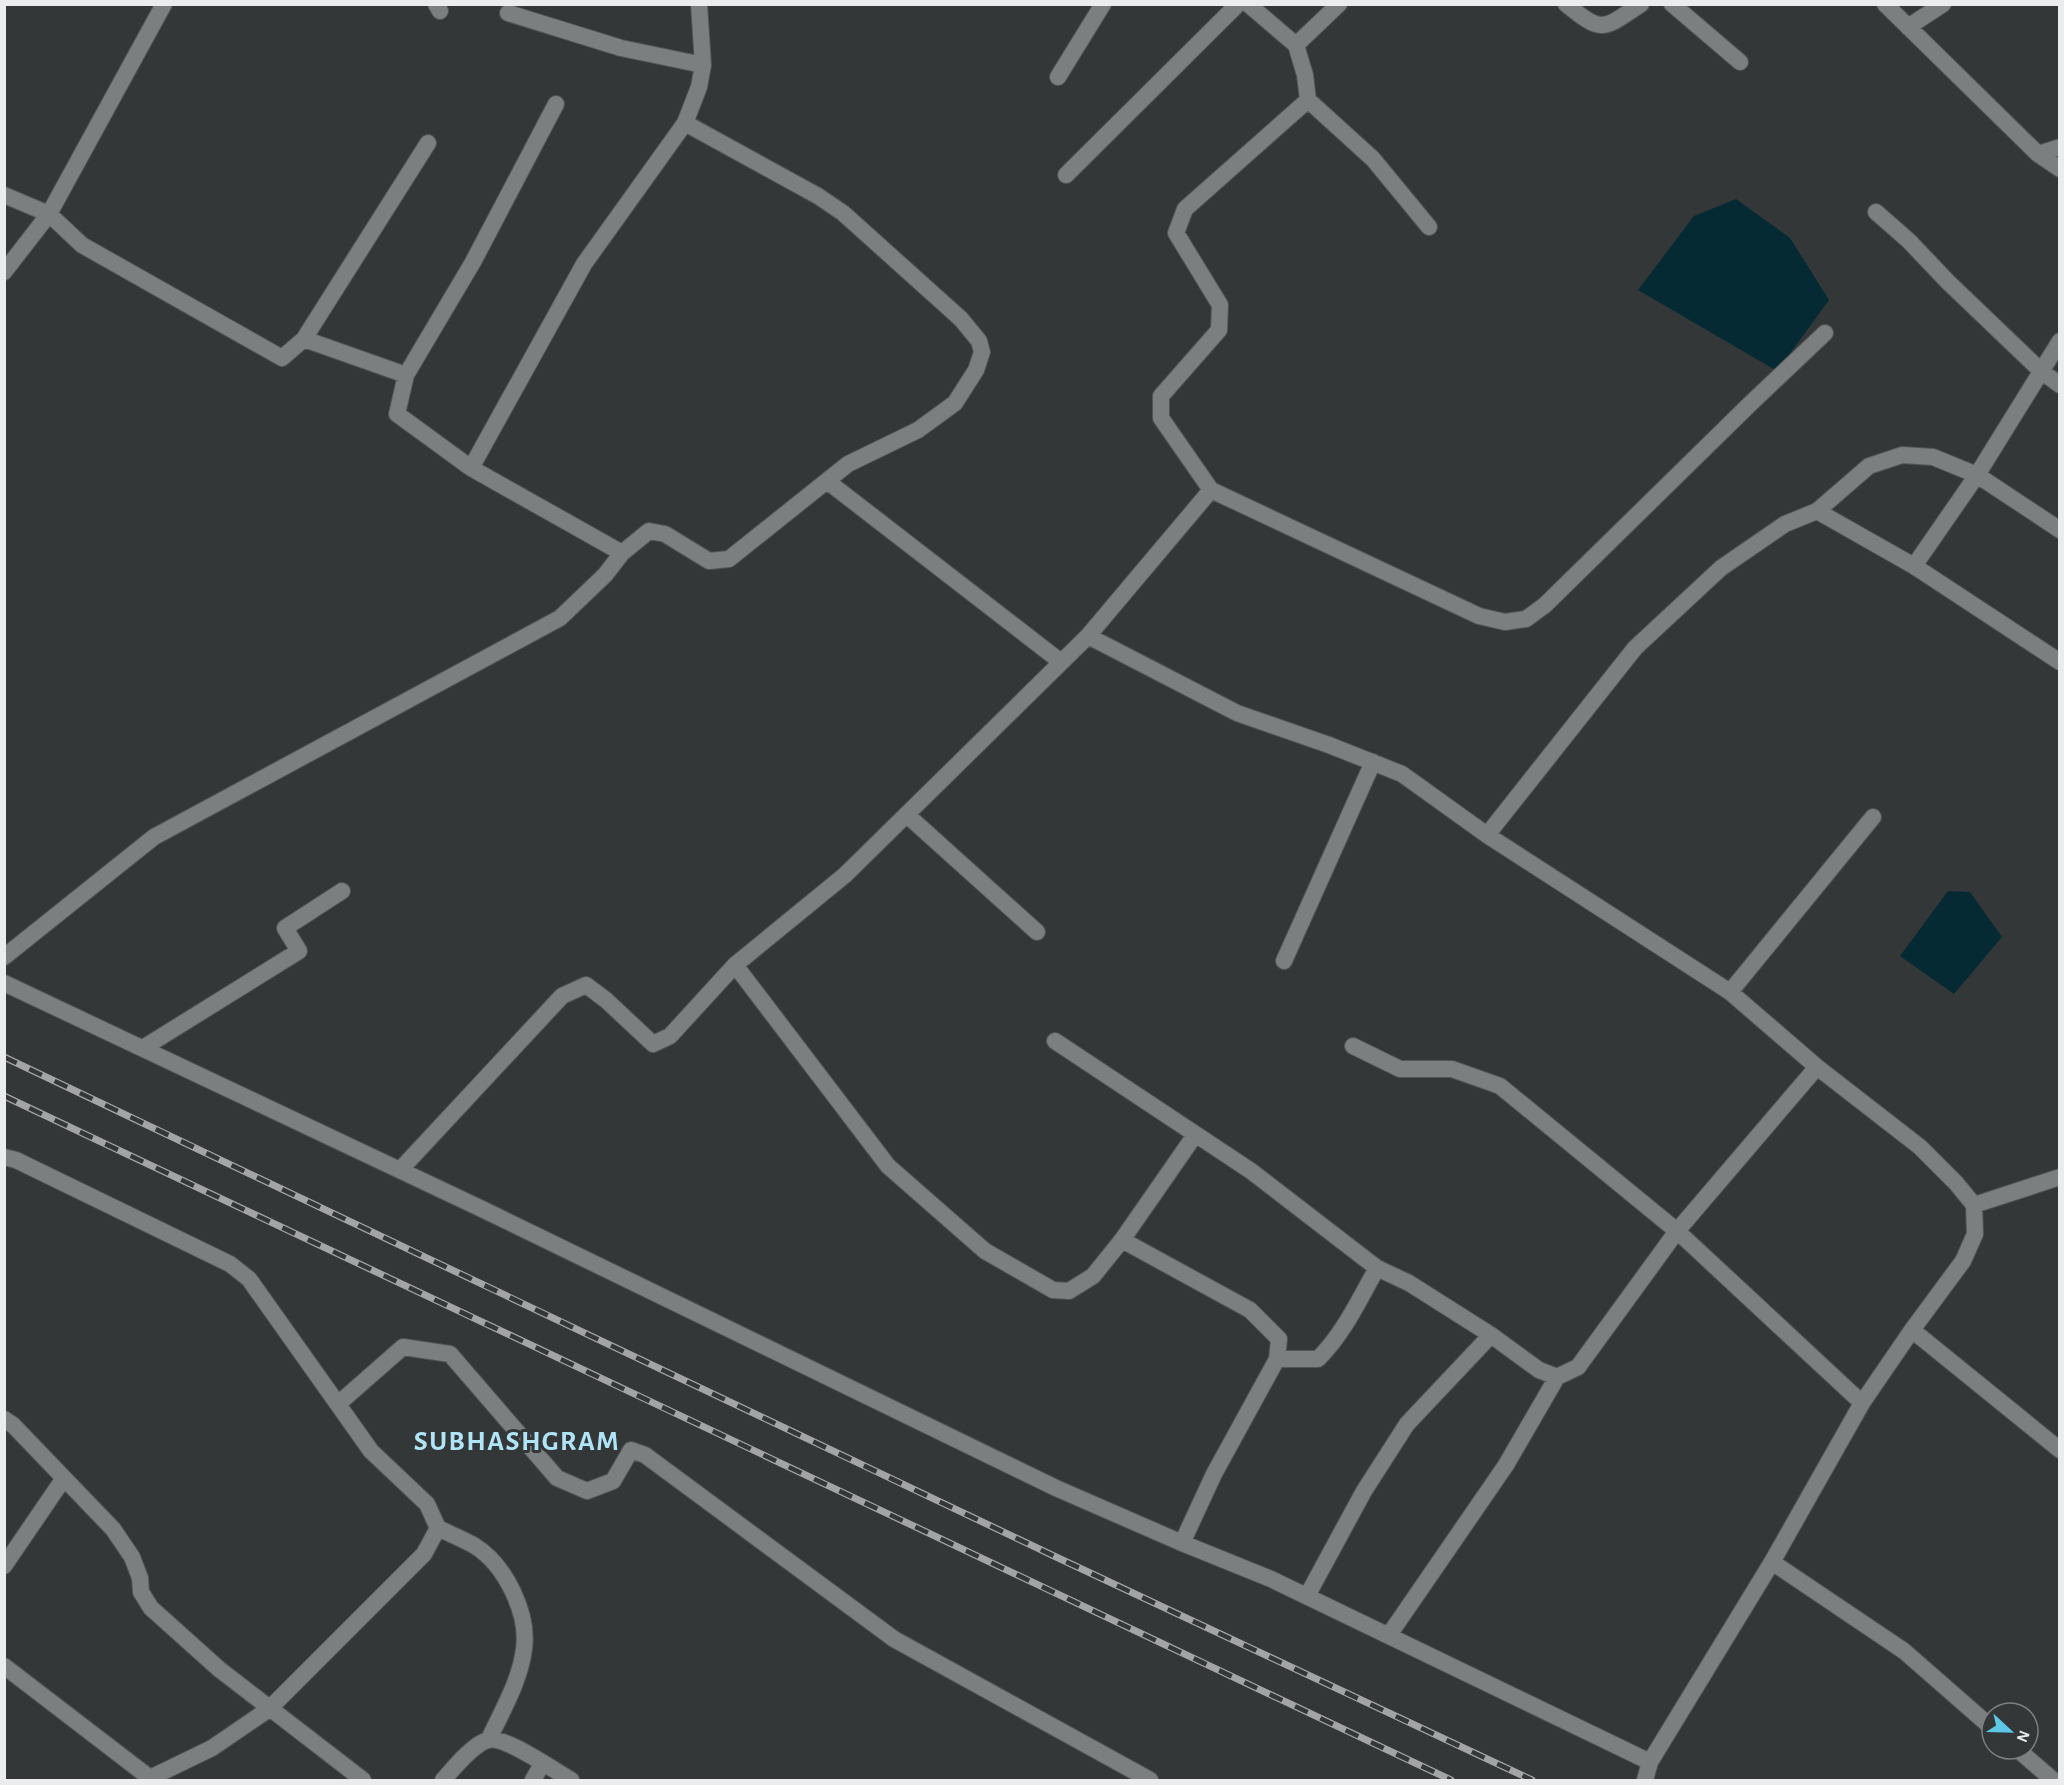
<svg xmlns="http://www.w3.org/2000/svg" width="2064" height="1785" font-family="'Alegreya Sans',sans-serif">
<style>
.water{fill:#052a34}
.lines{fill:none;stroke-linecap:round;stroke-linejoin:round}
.minor-casing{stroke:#525455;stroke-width:18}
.minor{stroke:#7c7f80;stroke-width:16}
.rail-casing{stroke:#a2a4a5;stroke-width:7}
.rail{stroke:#343738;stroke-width:4.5;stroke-dasharray:14;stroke-linecap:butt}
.labels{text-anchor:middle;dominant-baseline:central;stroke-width:6;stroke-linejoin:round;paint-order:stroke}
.district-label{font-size:28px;font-weight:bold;letter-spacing:1.5px;fill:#afe5f7;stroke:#343738}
</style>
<rect width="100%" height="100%" fill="#343738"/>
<path class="water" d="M1736 199 1790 238 1829 300 1777 371 1638 290 1694 216Z
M1948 891 1970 892 2002 937 1954 994 1900 956Z"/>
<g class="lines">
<g class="minor-casing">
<path id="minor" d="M436 4 440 11
M1248 4 1296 45 1339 4
M1566 4C1603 34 1602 30 1641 4
M1672 4 1740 62
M1885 4 2038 154 2060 169
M508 13 621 48 703 65
M1908 27 1943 4
M1058 77 1103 4
M1308 100 1373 159 1429 227
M2038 154 2060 147
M1066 175 1238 4
M4 195 49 214 82 245 282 358 304 339 428 143
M1876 212 1909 241 1948 282 2041 371 2060 385
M4 272 49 214 164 4
M406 375 473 262 556 104
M471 468 584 264 685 123 699 87 703 65 699 4
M827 481 1061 662
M1211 490 1479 616 1505 622 1526 619 1545 605 1750 404 1825 333
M1817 511 1914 566 2060 662
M622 553 649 531 665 534 709 561 729 559 848 464 918 430 955 403 976 370 982 352 979 341 961 319 843 213 818 196 685 123
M1914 566 1977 475 2060 341
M1088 636 1237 713 1329 745 1402 774 1487 835 1730 992 1817 1067 1920 1147 1956 1183 1974 1205 1975 1234 1963 1261 1912 1330 1862 1403 1772 1562 1650 1762 1645 1780
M907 815 1037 932
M1487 835 1635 648 1721 568 1785 524 1817 511 1869 466 1902 455 1933 457 1977 475 2060 530
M4 957 154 837 560 618 605 575 622 553 471 468 397 414 406 375 304 339
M1284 961 1373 762
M735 965 888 1166 985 1251 1053 1290 1069 1291 1093 1276 1122 1240 1195 1135
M4 983 482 1209 1056 1488 1182 1543 1271 1579 1650 1762
M1730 992 1873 817
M1055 1041 1251 1171 1377 1268 1409 1283 1491 1335 1539 1370 1557 1377 1578 1367 1677 1231 1817 1067
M1353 1046 1400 1069H1452L1500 1086 1677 1231 1862 1403
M143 1048 299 951 285 928 342 891
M4 1157 16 1160 230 1264 249 1279 371 1451 427 1504 438 1528 424 1554 269 1709 212 1748 146 1780
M400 1170 562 996 586 985 606 1000 653 1044 670 1036 735 965 845 875 1088 636 1211 490 1161 418V396L1219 330 1220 305 1176 233 1185 209 1308 100 1305 75 1296 45
M1974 1205 2060 1177
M1122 1240 1250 1310 1279 1339 1277 1359 1214 1474 1182 1543
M1912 1330 2060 1450
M1277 1359H1318C1344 1333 1359 1300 1377 1268
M338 1404 403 1347 450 1354 557 1478 587 1491 613 1481 631 1450 645 1455 894 1639 1150 1780
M4 1419 13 1425 113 1529 132 1557 140 1578 141 1592 151 1608 219 1669 363 1780
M438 1528C450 1534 463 1539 475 1546 505 1565 529 1613 524 1649 520 1681 502 1711 489 1739
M1772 1562 1904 1651 1992 1728
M4 1566 64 1478
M1307 1596 1364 1491 1407 1424 1491 1335
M1389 1635 1506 1465 1557 1377
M4 1666 150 1778
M2017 1749 2053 1780
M443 1780C453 1769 473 1744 488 1740 504 1735 555 1771 571 1780
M533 1780 542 1764"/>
</g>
<use href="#minor" class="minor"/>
<g class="rail-casing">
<path id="rail" d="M4 1057 1054 1556 1532 1780
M4 1096 1451 1780"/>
</g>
<use href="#rail" class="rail"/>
</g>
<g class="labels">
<g class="district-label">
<text x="517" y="1442">SUBHASHGRAM</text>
</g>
</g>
<rect width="2064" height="1785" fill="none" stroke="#ebeced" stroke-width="12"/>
<g transform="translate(2010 1731) rotate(112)"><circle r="28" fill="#343738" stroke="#7d7f80" stroke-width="1.5"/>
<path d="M0-4.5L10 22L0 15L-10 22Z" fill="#5dc7e8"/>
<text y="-9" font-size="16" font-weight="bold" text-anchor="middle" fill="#ebeced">N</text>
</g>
</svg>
